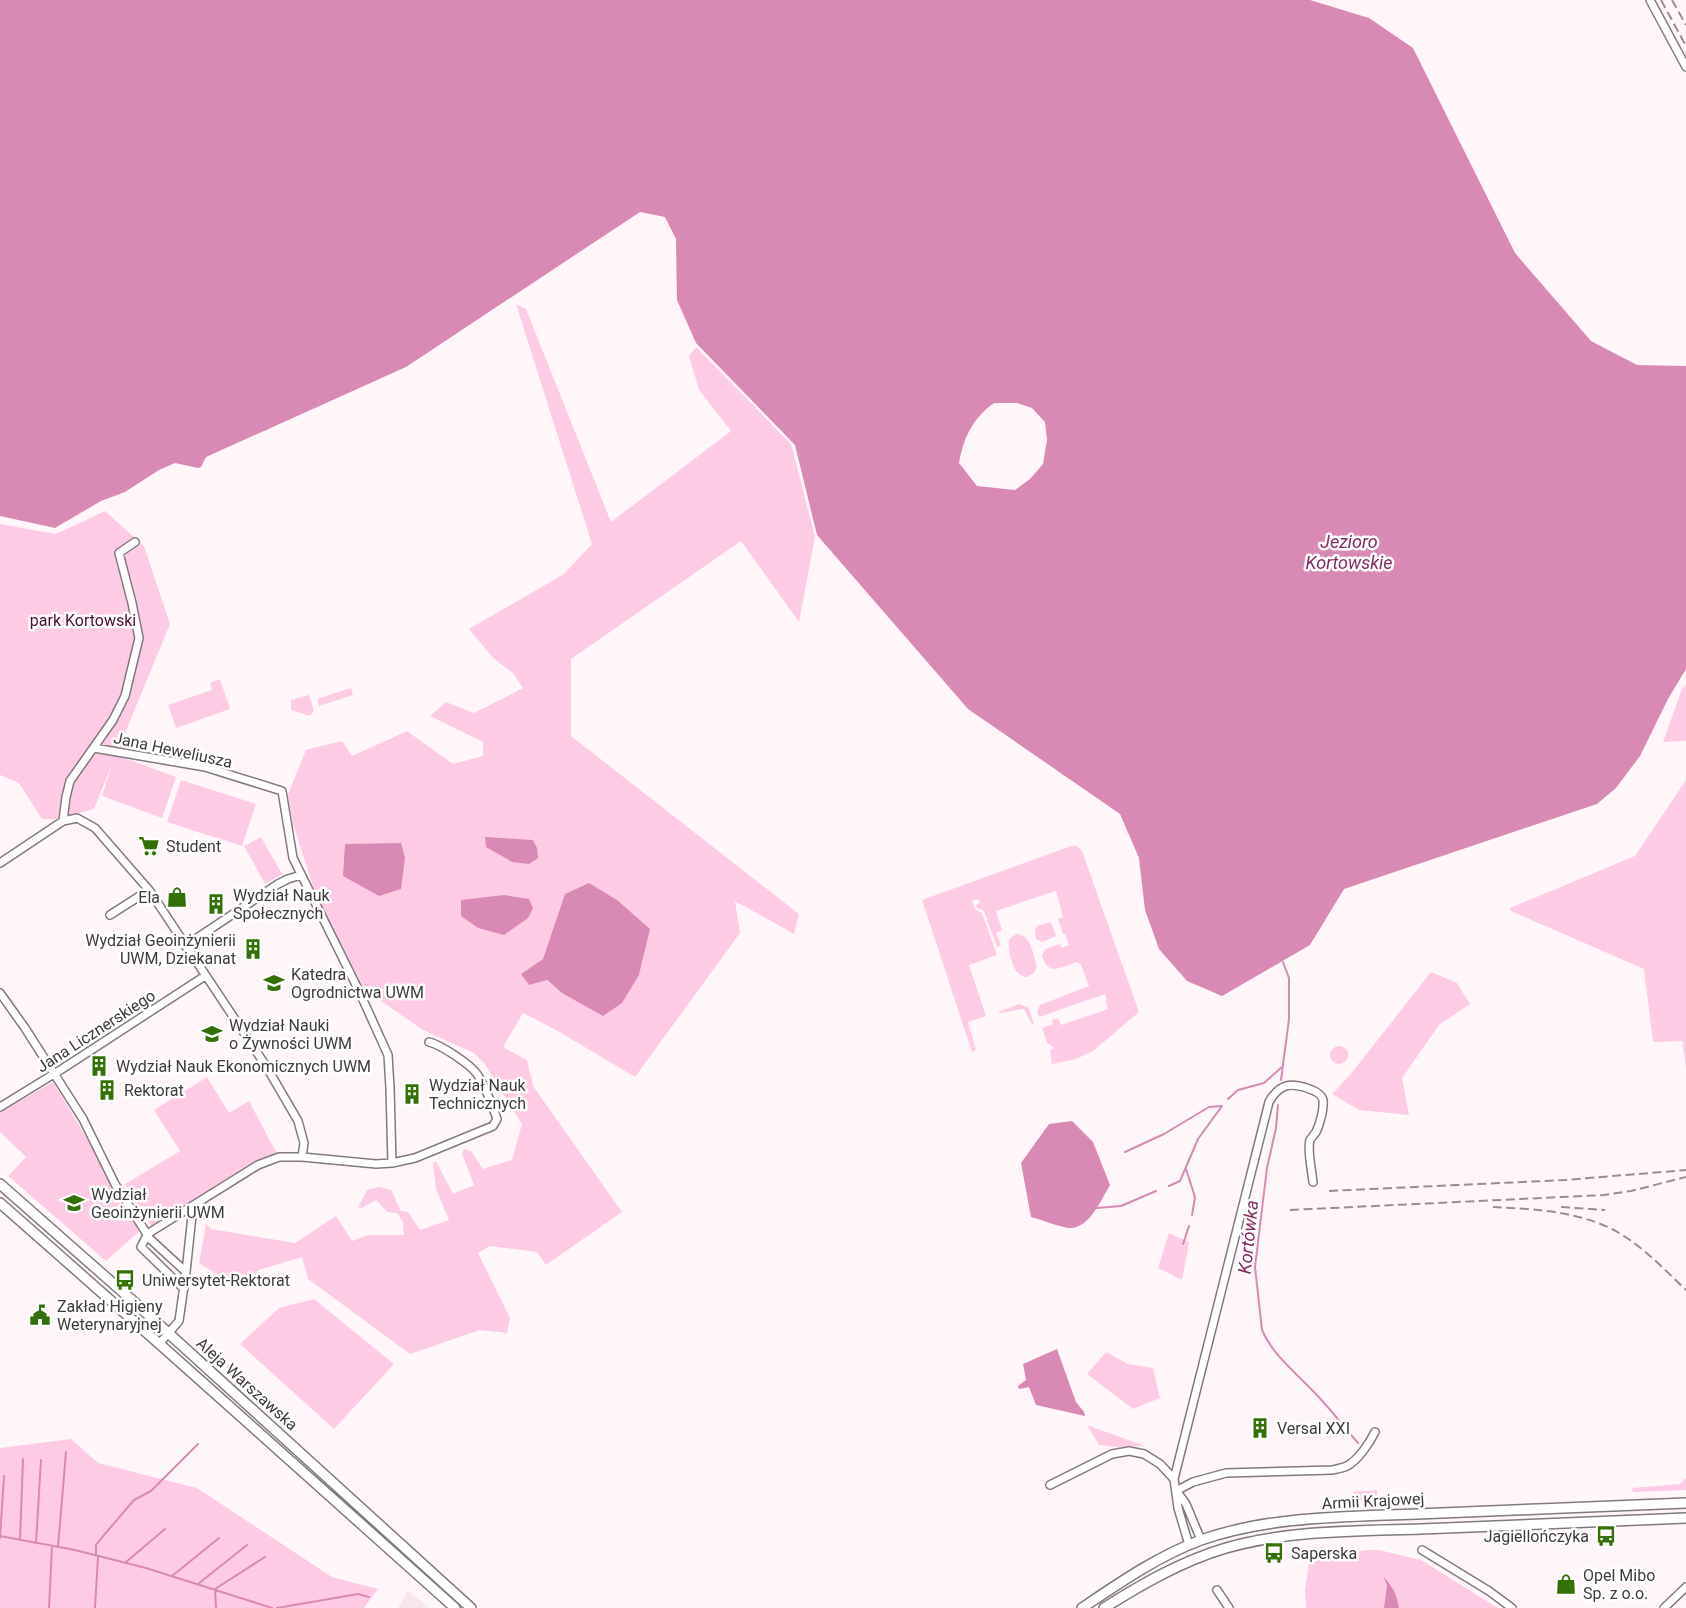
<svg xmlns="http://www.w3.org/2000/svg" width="1686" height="1608" font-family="Roboto,sans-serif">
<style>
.built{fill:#f7e6ee}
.green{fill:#fecbe5;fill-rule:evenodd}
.water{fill:#d88ab4;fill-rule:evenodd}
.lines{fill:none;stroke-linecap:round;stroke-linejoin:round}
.stream{stroke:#d88ab4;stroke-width:2}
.minor-casing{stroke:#827a7e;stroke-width:10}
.secondary-casing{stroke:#827a7e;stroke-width:12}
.minor{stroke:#fff;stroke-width:7}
.secondary{stroke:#fff;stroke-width:9}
.rail{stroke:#968f92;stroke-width:2;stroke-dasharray:9 4.5;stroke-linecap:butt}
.labels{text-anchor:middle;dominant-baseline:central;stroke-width:5;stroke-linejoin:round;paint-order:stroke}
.park-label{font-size:16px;fill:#510c38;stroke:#fff}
.street-label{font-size:16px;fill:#3f3b3d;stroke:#fff}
.poi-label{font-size:16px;fill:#3f3b3d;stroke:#fff;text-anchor:start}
.water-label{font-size:18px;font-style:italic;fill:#842a61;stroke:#fff}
</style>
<rect width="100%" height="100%" fill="#fff6fa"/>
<path class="built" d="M408 1590 429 1608H398Z"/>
<path class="green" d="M516 304 526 309 611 522 731 431 699 390 689 356 696 347 791 444 815 537 799 622 741 541 571 659V736L799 914 794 934 735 901 740 933 635 1077 556 1030 523 1013 503 1047 527 1060 533 1086 622 1212 546 1265 537 1252 490 1246 478 1253 510 1318 507 1333 480 1330 410 1354 308 1279 302 1257 259 1270 238 1288 199 1263 206 1224 211 1229 295 1243 336 1216 352 1241 368 1235H404L403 1222 397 1213 387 1212 376 1200 362 1208 358 1207 367 1190 379 1187 391 1190 401 1211 408 1212 420 1230 449 1220 436 1189 433 1163 436 1161 453 1194 474 1185 462 1154 464 1149 471 1151 483 1169 512 1160 522 1124 484 1063 474 1053 423 1030 364 989 333 928 320 908 293 824 288 794 306 750 342 741 352 756 407 731 453 764 483 756V742L430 716 446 702 474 713 523 688 513 673 494 659 469 629 564 574 592 544ZM644 954 639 975 562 993 546 980 521 974 543 959Z
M105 511 144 546 170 624 116 755 176 777 162 818 102 796 112 764 94 809 56 819H42L19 783 0 775V524L56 534Z
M220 679 230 709 176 728 168 705 212 690 210 683Z
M1686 684V741L1663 742 1682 689Z
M351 688 353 695 319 706 317 699Z
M309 695 314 711 310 716 291 710V700Z
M181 780 256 804 242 846 167 822Z
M1686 780V1067L1682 1041 1653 1042 1644 969 1511 911 1510 908 1635 856Z
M261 837 282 874 265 884 244 846Z
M1071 846H1077L1082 851 1139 1012 1093 1051 1076 1059 1052 1064 1050 1050 1055 1048 1047 1043 1042 1028 1053 1024 1052 1020 1058 1018 1061 1025 1108 1009 1105 1001 1107 1000 1105 994 1039 1017 1037 1011 1040 1005 1089 986 1081 965 1077 962C1062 967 1048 977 1042 956L1045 949 1060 944 1062 948 1069 945 1065 934H1063L1058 919 1063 917 1056 891 996 911 1002 930 996 933 1001 946 997 947 984 911 977 908 976 905 980 903 978 899 972 901 975 909 982 913 997 955 969 965 986 1016 968 1022 976 1050 972 1052 922 900Z
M1051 922 1056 936 1042 942 1036 939 1035 931 1037 926Z
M1016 934C1031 934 1033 954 1037 966L1034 973 1027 977C1023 976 1021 976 1018 973 1012 968 1007 946 1009 939Z
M1431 972 1457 983 1470 1004 1439 1025 1402 1078 1409 1115 1359 1110 1332 1094 1350 1075Z
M1019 1004 1029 1008 1034 1025 1031 1023 1024 1009 1000 1013 998 1012Z
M1330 1055a9 9 0 1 1 18 0a9 9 0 1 1-18 0Z
M207 1077 229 1113 249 1101 276 1152 258 1161 151 1226 125 1184 180 1151 154 1110Z
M53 1082 142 1229 106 1261 8 1176 26 1157 0 1132V1112Z
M1169 1233 1189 1242 1182 1280 1158 1268Z
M314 1299 394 1364 334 1429 240 1344 279 1308Z
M1106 1352 1128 1364 1153 1368 1160 1398 1133 1409 1087 1374Z
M1087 1425 1145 1446 1160 1454 1145 1446 1117 1447 1099 1445Z
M71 1439 98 1463 197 1488 332 1577 378 1589 364 1608H0V1448Z
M1686 1478V1490L1633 1492 1632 1488 1680 1484Z
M1377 1490 1378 1500 1354 1501 1353 1492Z
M1366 1550H1379L1421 1560 1498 1608H1306L1305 1590 1309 1562Z"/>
<path class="water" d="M0 0H1310L1369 18 1413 48 1515 253 1591 341 1637 365 1686 366V669L1668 699 1640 756 1616 788 1597 804 1344 889 1310 945 1222 996 1187 981 1159 949 1145 910 1139 858 1120 814 968 709 817 535 795 445 696 343 677 300 676 239 665 217 640 212 406 367 206 457 201 467 198 468 175 463 159 470 125 492 101 501 55 528 0 516ZM994 403H1017L1032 408 1045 422 1047 440 1043 464 1030 479 1015 490 977 486 959 463C964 437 972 419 994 403Z
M485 837 533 840 537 848 538 858 529 864 512 862 486 847Z
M401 843 405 858 401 889 379 896 343 876 345 844Z
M589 883 617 900 650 929 639 975 622 1003 603 1016 562 993 547 980 529 985 521 974 543 959 565 894Z
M504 895 529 899 533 908 528 918 504 935 478 928 461 916V900Z
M1072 1121 1093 1142 1110 1185C1101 1200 1089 1230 1068 1228 1056 1226 1043 1220 1031 1217L1021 1163 1049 1124Z
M1057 1349 1076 1402 1084 1412 1085 1416 1036 1405 1029 1387 1019 1389 1018 1386 1026 1380 1023 1364Z
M1383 1576C1392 1586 1397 1594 1399 1608H1384L1387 1585Z"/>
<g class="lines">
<path class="stream" d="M1281 1080 1289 1019V978L1283 962
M1228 1099 1238 1090 1264 1083 1283 1066
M1278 1105 1276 1128 1267 1168 1255 1267 1262 1330C1272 1354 1295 1372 1313 1391 1329 1407 1343 1426 1358 1443
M1125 1152 1164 1134 1209 1107 1222 1106
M1186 1169 1195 1197 1192 1215
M1169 1186 1180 1181 1198 1139 1222 1106
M1096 1208 1121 1206 1156 1191
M1183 1244 1189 1226
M0 1536 75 1550 146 1568 272 1608
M0 1538 4 1476
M20 1540 23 1459
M36 1543 41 1460
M58 1547 66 1452
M96 1554V1545L104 1535 134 1500 151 1491 198 1444
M126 1562 165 1529
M172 1576 219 1538
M198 1584 247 1545
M49 1608 52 1546
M95 1608 98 1557
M216 1608 215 1589 265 1557
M277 1608 358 1594 369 1597"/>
<g class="minor-casing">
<path id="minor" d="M1650 0 1686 67
M94 748 205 767 282 791 293 858 359 991 388 1055 390 1088 392 1163
M63 821 66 797 70 781 113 720 125 696 139 638 132 603 119 553 135 542
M0 863 63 821 77 818 95 828 149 890 266 1066 298 1121 304 1143 302 1157
M110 915 149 890
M185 946 278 884 288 879 301 875
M0 993 25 1028 83 1119 115 1184 145 1231 147 1235 141 1247 184 1289
M0 1107 62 1069 205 976
M186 1272 193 1206
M159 1344 179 1321 186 1272 149 1238 147 1235 152 1231 258 1165 279 1157H302L376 1164 392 1163 415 1158 493 1126 497 1119C493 1107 484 1084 477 1074 470 1064 441 1045 429 1042
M1174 1479 1269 1102C1273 1095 1279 1088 1286 1086 1295 1083 1321 1090 1323 1100 1324 1109 1320 1124 1316 1132 1314 1135 1312 1137 1310 1140 1307 1149 1312 1172 1313 1182
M1050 1485 1112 1454 1129 1451 1144 1454 1160 1464 1174 1479 1178 1508 1189 1545
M1176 1491 1193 1482 1226 1473 1332 1470C1337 1469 1343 1468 1347 1466 1358 1460 1369 1444 1375 1432
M1178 1493 1186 1504 1201 1540
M1422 1550 1489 1591 1512 1608
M1217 1590 1229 1608
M1664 1608 1686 1587"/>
</g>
<g class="secondary-casing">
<path id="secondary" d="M0 1184 133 1301 471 1608
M0 1203C153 1337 304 1473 455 1608
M1082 1608C1119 1583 1158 1556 1201 1540 1269 1516 1345 1517 1417 1514 1507 1510 1596 1507 1686 1503
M1104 1608C1142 1584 1182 1561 1226 1548 1289 1530 1357 1531 1421 1529 1510 1525 1598 1521 1686 1518"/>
</g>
<use href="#minor" class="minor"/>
<use href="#secondary" class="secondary"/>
<path class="rail" d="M1661 0 1686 46
M1672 0 1686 25
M1329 1191 1565 1180 1686 1170
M1493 1207C1537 1209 1590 1212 1627 1238 1648 1252 1667 1272 1686 1290
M1561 1207 1605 1210
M1290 1210 1604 1195 1631 1191 1686 1177"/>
</g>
<defs>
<g id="supermarket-bare" transform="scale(1.62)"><path d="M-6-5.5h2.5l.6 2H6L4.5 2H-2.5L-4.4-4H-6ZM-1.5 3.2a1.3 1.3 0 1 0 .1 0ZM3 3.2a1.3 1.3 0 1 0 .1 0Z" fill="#337005" stroke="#fff" stroke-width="2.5" paint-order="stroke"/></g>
<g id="shop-bare" transform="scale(1.62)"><path d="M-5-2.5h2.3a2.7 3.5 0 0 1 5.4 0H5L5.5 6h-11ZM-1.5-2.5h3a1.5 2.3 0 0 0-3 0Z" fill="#337005" stroke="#fff" stroke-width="2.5" paint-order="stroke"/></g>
<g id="building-bare" transform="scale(1.62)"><path d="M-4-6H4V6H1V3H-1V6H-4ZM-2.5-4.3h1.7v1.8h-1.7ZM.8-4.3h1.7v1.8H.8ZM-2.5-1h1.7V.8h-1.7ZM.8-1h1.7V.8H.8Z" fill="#337005" stroke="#fff" stroke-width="2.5" paint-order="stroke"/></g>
<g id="university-bare" transform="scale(1.62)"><path d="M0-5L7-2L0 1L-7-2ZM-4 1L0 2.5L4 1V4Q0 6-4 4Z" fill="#337005" stroke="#fff" stroke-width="2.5" paint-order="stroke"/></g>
<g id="bus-bare" transform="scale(1.62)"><path d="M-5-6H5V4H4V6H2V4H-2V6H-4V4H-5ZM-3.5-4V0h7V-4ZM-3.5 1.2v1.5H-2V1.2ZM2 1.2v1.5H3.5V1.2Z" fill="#337005" stroke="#fff" stroke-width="2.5" paint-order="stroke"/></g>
<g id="civic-bare" transform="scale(1.62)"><path d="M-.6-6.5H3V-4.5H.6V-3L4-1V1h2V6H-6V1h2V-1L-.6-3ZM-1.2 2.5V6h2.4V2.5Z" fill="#337005" stroke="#fff" stroke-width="2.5" paint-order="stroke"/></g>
</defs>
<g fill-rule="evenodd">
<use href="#supermarket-bare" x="149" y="846"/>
<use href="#shop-bare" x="177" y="897"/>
<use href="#building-bare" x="216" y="904"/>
<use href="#building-bare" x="253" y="949"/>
<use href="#university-bare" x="274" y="983"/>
<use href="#university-bare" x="212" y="1034"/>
<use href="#building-bare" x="99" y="1066"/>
<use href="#building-bare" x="107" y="1090"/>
<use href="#building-bare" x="412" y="1094"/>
<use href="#university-bare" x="74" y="1203"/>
<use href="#bus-bare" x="125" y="1280"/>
<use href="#civic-bare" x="40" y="1315"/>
<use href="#building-bare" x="1260" y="1428"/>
<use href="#bus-bare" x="1606" y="1536"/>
<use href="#bus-bare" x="1274" y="1553"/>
<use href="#shop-bare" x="1566" y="1584"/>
</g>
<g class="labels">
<g class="park-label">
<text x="83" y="620">park Kortowski</text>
</g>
<g class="street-label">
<text transform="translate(173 750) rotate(12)">Jana Heweliusza</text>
<text transform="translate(96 1031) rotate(-33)">Jana Licznerskiego</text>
<text transform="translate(247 1384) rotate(42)">Aleja Warszawska</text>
<text transform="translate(1373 1501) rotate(-3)">Armii Krajowej</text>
</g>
<g class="poi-label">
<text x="166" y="846">Student</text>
<text x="233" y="895">Wydział Nauk<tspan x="233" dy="18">Społecznych</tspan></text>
<text x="160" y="897" text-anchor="end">Ela</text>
<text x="236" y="940" text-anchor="end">Wydział Geoinżynierii<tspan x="236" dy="18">UWM, Dziekanat</tspan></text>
<text x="291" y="974">Katedra<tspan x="291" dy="18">Ogrodnictwa UWM</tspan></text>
<text x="229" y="1025">Wydział Nauki<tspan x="229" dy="18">o Żywności UWM</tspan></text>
<text x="116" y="1066">Wydział Nauk Ekonomicznych UWM</text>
<text x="429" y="1085">Wydział Nauk<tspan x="429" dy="18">Technicznych</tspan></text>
<text x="124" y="1090">Rektorat</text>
<text x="91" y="1194">Wydział<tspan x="91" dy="18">Geoinżynierii UWM</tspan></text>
<text x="142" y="1280">Uniwersytet-Rektorat</text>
<text x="57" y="1306">Zakład Higieny<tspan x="57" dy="18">Weterynaryjnej</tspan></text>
<text x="1277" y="1428">Versal XXI</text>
<text x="1589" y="1536" text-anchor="end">Jagiellończyka</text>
<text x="1291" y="1553">Saperska</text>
<text x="1583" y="1575">Opel Mibo<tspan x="1583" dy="18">Sp. z o.o.</tspan></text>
</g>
<g class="water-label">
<text x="1349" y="541">Jezioro<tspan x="1349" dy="21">Kortowskie</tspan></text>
<text transform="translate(1248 1237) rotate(-84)">Kortówka</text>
</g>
</g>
</svg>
